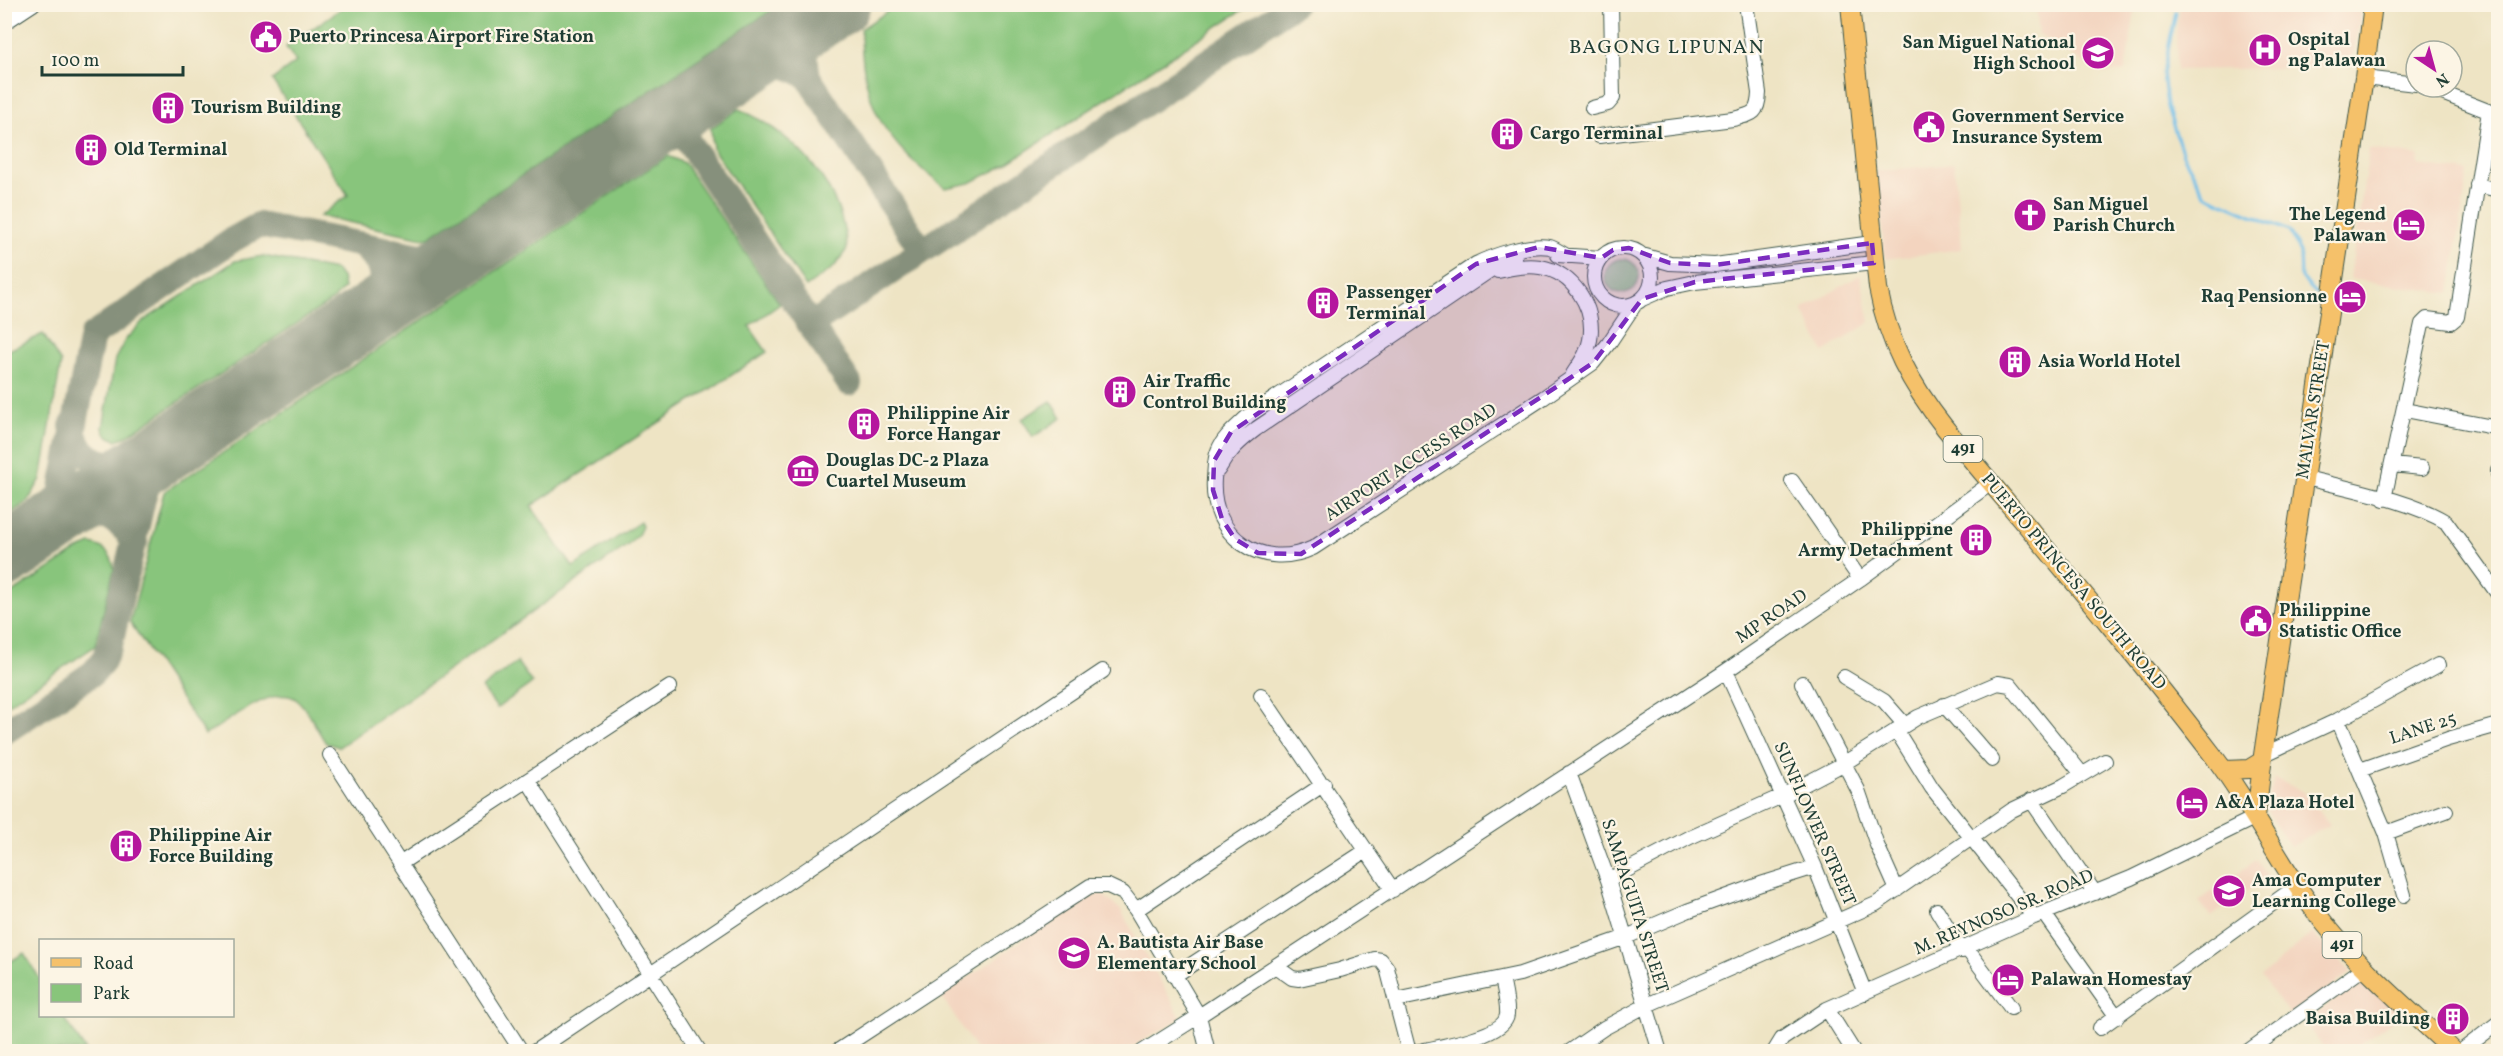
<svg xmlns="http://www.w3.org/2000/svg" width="2503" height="1056" font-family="Vollkorn,serif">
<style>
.built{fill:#f3d4bf}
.green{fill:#88c57b;stroke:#548158;stroke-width:1.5}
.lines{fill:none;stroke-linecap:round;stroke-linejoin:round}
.stream{stroke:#6fbfea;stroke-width:3}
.taxiway{stroke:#86907c;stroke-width:26}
.runway{stroke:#86907c;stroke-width:63}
.minor-casing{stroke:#3e564a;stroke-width:16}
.major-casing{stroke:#3e564a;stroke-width:20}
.minor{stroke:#fff;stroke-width:14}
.major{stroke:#f5c16b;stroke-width:18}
.marked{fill:#7b2cbf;fill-opacity:0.2;stroke:#7b2cbf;stroke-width:4.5;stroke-dasharray:12 8;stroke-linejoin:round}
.labels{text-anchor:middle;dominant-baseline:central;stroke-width:4.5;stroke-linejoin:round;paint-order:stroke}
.shield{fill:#fcf5e5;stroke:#617469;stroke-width:1.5}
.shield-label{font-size:16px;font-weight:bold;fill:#1f3d34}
.poi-label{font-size:18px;font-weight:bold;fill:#1f3d34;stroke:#fcf5e5;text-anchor:start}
.street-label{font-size:18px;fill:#1f3d34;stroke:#fcf5e5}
.neighbourhood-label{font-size:20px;letter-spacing:1.5px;fill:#1f3d34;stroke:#fcf5e5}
</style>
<rect width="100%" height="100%" fill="#fcf5e5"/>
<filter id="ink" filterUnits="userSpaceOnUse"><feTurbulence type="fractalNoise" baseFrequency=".0167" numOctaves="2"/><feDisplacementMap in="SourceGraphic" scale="12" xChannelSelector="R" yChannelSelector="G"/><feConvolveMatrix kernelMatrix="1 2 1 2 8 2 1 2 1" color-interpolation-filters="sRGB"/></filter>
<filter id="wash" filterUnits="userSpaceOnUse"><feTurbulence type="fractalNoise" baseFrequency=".008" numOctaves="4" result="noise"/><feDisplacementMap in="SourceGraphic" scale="24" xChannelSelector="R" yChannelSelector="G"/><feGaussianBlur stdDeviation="1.35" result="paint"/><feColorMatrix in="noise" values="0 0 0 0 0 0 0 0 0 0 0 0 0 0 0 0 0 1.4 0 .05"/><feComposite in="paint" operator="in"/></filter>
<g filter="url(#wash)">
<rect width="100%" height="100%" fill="#eee4c4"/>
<path class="built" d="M2036 5H2136L2125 71 2101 73 2039 35Z
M2180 5H2362L2351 67 2177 70 2176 32Z
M2369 149 2419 156 2418 165 2468 172 2450 293 2350 279Z
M1954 164 1962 249 1885 259 1876 171Z
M1860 275 1870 322 1824 352 1802 310Z
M2274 778 2304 792 2330 825 2290 847 2266 809Z
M2256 860 2268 876 2211 917 2199 901Z
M1102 894 1121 910 1181 1018 1125 1051H977L941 996 1087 896Z
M2312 933 2351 972 2291 1016 2261 976Z
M2362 979 2401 1014 2351 1051H2326L2305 1023Z"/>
<path class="green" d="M348 4H780V5L429 237 423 238 320 216 348 195 272 80 296 62 286 47Z
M897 5V4L1250 5 1005 165 970 183 945 188C885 142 861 107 861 29Z
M739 109C796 135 842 185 847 249L834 267 806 287 713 149 711 128Z
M668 156 684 163 780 304 749 326 767 352 531 506 573 567 640 522 642 526 638 535 628 545 339 747 326 743C317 730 309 710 297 700 275 682 226 723 205 735L130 622 164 492Z
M263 256 335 270 342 277 344 288 334 299 125 437 116 440 106 435 103 428 115 359 126 339 143 321 235 261Z
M1605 276a17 17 0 1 1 34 0a17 17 0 1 1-34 0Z
M43 334 61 363 41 479 28 501 5 517V352Z
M1051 401 1062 418 1033 437 1022 419Z
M91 544C105 547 112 554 114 569L95 646 5 706V598L79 549Z
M517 662 532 683 497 708 482 688Z
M24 953 40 979V1016H63L86 1051H5V965Z"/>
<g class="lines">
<path class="stream" d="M2176 12 2163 73 2167 107 2183 155 2205 195 2289 231 2300 252 2301 278 2316 293"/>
<path class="taxiway" d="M830 11C806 33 802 45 808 77L922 251
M746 66C770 59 788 64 808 77
M671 116 849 383
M360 244C383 263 384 275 389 303
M811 325 1294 4
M72 426C80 467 111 465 144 464
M55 524 92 336 232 240 259 225 431 258 454 260
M55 524C87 507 113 510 135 542
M4 732 93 673 103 661 110 645 143 499 157 456"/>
<path class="runway" d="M4 557 839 4"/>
</g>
</g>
<g filter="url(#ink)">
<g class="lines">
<g class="minor-casing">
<path id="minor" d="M4 23 33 4
M2364 78 2416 84
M2427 87 2498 115
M1592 108 1608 104 1613 98 1611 4
M1599 136 1733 119C1753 114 1758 114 1759 93L1746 4
M2477 185 2498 190
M1594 277a29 29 0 1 1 58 0a29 29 0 1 1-58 0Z
M1558 255 1601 258
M1642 255 1670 263 1715 265 1872 243
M1567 256C1561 253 1556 249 1550 247 1530 243 1494 255 1476 264L1248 416C1237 427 1223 437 1218 451 1214 460 1215 469 1214 479 1210 536 1261 572 1313 548L1543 398 1593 363 1609 343 1635 304
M1498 271C1512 268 1526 265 1540 267 1573 272 1596 308 1590 340 1588 353 1580 363 1573 374
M1642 299 1667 288 1695 282 1874 263
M2405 410 2498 428
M2392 465 2422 468
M1218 470C1228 452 1240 441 1256 429L1498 265 1515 258
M2498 474V471
M2303 477C2347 489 2408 499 2446 522L2498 594
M1792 481 1860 579
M2384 499 2422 324 2427 319 2451 322 2457 317 2489 111
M1726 671 1815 867 1865 993
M1844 677 1884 701 1905 725
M1802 683 1858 790 1877 845 1897 890
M1261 695 1393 890
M1944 705 1992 760
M2338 720 2386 833 2404 895
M1896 730 1932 788 2034 917
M330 755 522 1052
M2263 755 2338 720 2438 665
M2360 770 2448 739 2498 725
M1569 773 1608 880 1660 1052
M528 781 700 1052
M2031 800 2095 893
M2386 833 2446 811
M401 863 670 687
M1608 880 1690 837 1782 796 1843 764 1918 717 1998 683 2010 685 2082 774
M1136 910 1324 784
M1937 910 1962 951
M2044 914 2117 1017
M1967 949 2011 1008
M1275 966 1292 978 1299 979 1340 970 1375 959 1381 960 1387 968 1409 1052
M1174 976 1367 850
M1396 1000 1520 974 1626 937 1687 911 1761 884 1815 867
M1827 1009 1854 1052
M2100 1028 2297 886
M534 1052 1103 671
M836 1052 1090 886H1108L1123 893 1136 910 1199 1016 1726 671 1860 579 1991 483
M1142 1052 1199 1016 1208 1052
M1415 1052C1433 1048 1505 1037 1507 1015 1508 1004 1504 989 1502 978
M1569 1052 1604 1028 1647 1005 1876 904 2012 810 2063 786 2105 761
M1774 1052 1782 1039 1827 1009 2034 917 2131 878 2256 817
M2247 1052 2365 967
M2460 1052 2498 1023"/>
</g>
<g class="major-casing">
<path id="major" d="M1850 4 1878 288C1888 342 1911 385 1945 428 2035 536 2127 643 2212 754 2254 808 2282 871 2325 924 2363 971 2410 1010 2454 1052
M2224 770 2249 769 2262 761
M2256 817 2263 755 2364 78 2373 4"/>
</g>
<use href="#minor" class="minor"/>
<use href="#major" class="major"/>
</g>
</g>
<path class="marked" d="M1872 243 1874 263 1695 282 1642 299 1593 363 1301 554 1258 553 1235 539 1222 519 1213 490 1214 461 1231 432 1476 264 1539 247 1601 258 1613 250 1629 248 1670 263 1715 265Z"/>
<defs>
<g id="civic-disc" transform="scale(1.725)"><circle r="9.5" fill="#b5179e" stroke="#fcf5e5"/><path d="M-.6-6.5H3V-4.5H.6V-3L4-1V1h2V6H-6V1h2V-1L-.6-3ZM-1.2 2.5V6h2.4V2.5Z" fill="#fff"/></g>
<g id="hospital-disc" transform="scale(1.725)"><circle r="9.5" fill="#b5179e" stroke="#fcf5e5"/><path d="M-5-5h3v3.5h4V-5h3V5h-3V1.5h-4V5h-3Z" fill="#fff"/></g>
<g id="school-disc" transform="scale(1.725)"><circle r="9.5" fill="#b5179e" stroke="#fcf5e5"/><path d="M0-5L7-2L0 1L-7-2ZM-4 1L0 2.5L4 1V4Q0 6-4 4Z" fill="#fff"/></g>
<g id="building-disc" transform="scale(1.725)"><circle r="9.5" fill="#b5179e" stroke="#fcf5e5"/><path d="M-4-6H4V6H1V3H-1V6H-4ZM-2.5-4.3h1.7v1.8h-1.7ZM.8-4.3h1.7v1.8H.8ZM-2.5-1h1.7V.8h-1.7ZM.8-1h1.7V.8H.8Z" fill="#fff"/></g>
<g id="church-disc" transform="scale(1.725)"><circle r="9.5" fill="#b5179e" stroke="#fcf5e5"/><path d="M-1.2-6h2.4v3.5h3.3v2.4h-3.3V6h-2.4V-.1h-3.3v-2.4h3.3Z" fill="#fff"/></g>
<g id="hotel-disc" transform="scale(1.725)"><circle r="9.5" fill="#b5179e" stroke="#fcf5e5"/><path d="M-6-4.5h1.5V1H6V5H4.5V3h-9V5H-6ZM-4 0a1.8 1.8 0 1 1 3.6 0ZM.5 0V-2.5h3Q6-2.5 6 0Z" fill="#fff"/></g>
<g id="museum-disc" transform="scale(1.725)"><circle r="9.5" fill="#b5179e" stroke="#fcf5e5"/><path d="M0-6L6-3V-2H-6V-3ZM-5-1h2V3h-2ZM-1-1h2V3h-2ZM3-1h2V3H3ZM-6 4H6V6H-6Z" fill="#fff"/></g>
<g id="university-disc" transform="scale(1.725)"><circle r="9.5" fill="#b5179e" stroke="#fcf5e5"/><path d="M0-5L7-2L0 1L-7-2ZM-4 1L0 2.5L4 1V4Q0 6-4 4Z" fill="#fff"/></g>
</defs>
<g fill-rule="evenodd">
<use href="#civic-disc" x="266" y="37"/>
<use href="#hospital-disc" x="2265" y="50"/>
<use href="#school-disc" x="2098" y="53"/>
<use href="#building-disc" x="168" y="108"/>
<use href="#civic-disc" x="1929" y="127"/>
<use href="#building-disc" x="1507" y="134"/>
<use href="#building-disc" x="91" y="150"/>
<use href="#church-disc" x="2030" y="215"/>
<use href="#hotel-disc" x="2409" y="225"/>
<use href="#hotel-disc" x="2350" y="297"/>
<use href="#building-disc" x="1323" y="303"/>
<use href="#building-disc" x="2015" y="362"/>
<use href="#building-disc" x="1120" y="392"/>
<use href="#building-disc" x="864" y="424"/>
<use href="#museum-disc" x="803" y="471"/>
<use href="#building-disc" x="1976" y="540"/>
<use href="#civic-disc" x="2256" y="621"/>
<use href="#hotel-disc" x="2192" y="803"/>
<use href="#building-disc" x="126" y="846"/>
<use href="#university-disc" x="2229" y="891"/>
<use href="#school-disc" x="1074" y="953"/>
<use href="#hotel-disc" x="2008" y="980"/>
<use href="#building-disc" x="2453" y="1019"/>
</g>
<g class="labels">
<g class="shield">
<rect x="1943.5" y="436" width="39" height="26" rx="4.5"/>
<rect x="2322.5" y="932" width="39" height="26" rx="4.5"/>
</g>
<g class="shield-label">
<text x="1963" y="449">491</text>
<text x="2342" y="945">491</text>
</g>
<g class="poi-label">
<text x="289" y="37">Puerto Princesa Airport Fire Station</text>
<text x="2288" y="40">Ospital<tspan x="2288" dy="21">ng Palawan</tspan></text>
<text x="2075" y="43" text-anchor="end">San Miguel National<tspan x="2075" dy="21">High School</tspan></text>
<text x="191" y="108">Tourism Building</text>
<text x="1952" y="117">Government Service<tspan x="1952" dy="21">Insurance System</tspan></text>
<text x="1530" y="134">Cargo Terminal</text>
<text x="114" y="150">Old Terminal</text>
<text x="2053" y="205">San Miguel<tspan x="2053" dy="21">Parish Church</tspan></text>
<text x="2386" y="215" text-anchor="end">The Legend<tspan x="2386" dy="21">Palawan</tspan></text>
<text x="1346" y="293">Passenger<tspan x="1346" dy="21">Terminal</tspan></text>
<text x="2327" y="297" text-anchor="end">Raq Pensionne</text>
<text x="2038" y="362">Asia World Hotel</text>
<text x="1143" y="382">Air Traffic<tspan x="1143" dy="21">Control Building</tspan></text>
<text x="887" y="414">Philippine Air<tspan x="887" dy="21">Force Hangar</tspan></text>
<text x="826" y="461">Douglas DC-2 Plaza<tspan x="826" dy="21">Cuartel Museum</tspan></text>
<text x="1953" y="530" text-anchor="end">Philippine<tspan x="1953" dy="21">Army Detachment</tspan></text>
<text x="2279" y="611">Philippine<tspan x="2279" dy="21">Statistic Office</tspan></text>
<text x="2215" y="803">A&amp;A Plaza Hotel</text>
<text x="149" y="836">Philippine Air<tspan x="149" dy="21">Force Building</tspan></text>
<text x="2252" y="881">Ama Computer<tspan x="2252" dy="21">Learning College</tspan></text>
<text x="1097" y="943">A. Bautista Air Base<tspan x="1097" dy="21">Elementary School</tspan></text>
<text x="2031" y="980">Palawan Homestay</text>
<text x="2430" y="1019" text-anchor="end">Baisa Building</text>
</g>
<g class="street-label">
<text transform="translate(2314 410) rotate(-81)">MALVAR STREET</text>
<text transform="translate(1411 463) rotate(-33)">AIRPORT ACCESS ROAD</text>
<text transform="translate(2073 582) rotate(50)">PUERTO PRINCESA SOUTH ROAD</text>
<text transform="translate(1772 617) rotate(-34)">MP ROAD</text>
<text transform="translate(2423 729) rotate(-18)">LANE 25</text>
<text transform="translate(1814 824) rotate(66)">SUNFLOWER STREET</text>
<text transform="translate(1634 906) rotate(72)">SAMPAGUITA STREET</text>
<text transform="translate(2004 913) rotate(-23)">M. REYNOSO SR. ROAD</text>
</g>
<g class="neighbourhood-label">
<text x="1667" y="48">BAGONG LIPUNAN</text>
</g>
</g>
<rect width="2503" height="1056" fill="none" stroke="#fcf5e5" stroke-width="24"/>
<rect x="39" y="939" width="195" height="78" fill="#fcf5e5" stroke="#a4ab9e" stroke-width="1.5"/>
<rect x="51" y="958" width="30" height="9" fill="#f5c16b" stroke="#a4ab9e" stroke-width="1.5"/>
<text x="93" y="969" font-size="18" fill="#1f3d34">Road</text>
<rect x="51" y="984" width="30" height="18" fill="#88c57b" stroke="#a4ab9e" stroke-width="1.5"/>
<text x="93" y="999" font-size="18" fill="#1f3d34">Park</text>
<g transform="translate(2434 69) rotate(144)"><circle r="28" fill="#fcf5e5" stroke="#a4ab9e" stroke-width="1.5"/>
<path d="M0-4.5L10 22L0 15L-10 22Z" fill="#b5179e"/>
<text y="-9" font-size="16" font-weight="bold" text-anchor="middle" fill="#1f3d34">N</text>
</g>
<path d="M42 66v9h141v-9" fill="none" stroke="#1f3d34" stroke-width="3"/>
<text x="51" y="66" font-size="18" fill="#1f3d34" stroke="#fcf5e5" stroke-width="4.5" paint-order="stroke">100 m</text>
</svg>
